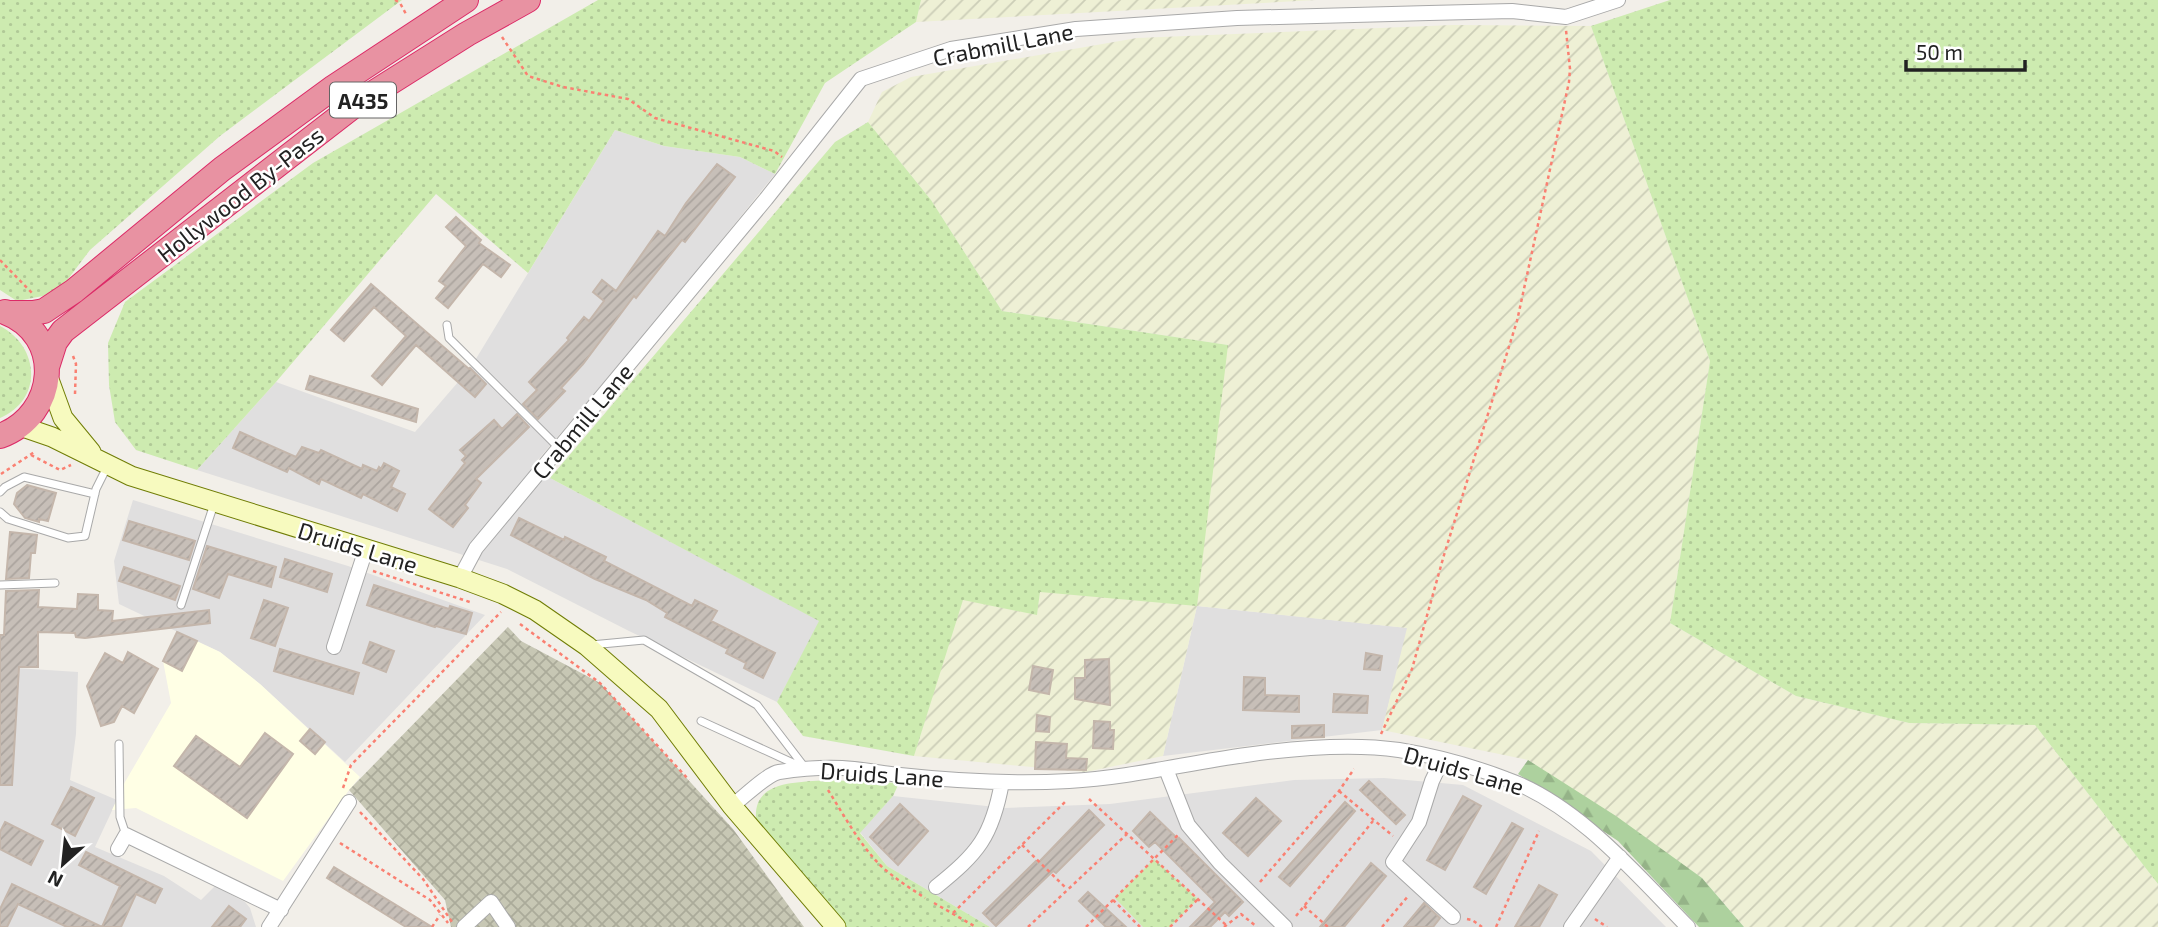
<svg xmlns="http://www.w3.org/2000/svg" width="2158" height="927" font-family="'Exo 2',sans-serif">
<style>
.residential{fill:#e0dfdf}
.education{fill:#ffffe5}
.construction{fill:url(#construction-cross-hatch)}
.farmland{fill:url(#farmland-furrows)}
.grass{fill:url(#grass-dots)}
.forest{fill:url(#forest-firs)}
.building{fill:url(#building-hatch);stroke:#c4b6ab;stroke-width:2}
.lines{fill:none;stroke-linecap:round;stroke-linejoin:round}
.lane-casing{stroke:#a9a9a9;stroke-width:9}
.street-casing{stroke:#a9a9a9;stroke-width:16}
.secondary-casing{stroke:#707d05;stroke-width:21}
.highway-casing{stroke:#dc2a67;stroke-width:26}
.path{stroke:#fa8072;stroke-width:2.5;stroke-dasharray:3.5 3.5;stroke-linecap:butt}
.lane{stroke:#fff;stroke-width:7}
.street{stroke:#fff;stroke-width:14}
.secondary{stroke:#f7fabf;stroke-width:19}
.highway{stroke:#e892a2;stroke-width:24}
.labels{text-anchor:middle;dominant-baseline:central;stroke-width:5;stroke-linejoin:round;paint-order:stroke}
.shield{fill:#fff;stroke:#646464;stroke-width:2}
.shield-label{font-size:21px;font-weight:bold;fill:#222}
.street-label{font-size:23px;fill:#222;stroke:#fff}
</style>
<defs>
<pattern id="construction-cross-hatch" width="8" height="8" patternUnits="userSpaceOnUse" patternTransform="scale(1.75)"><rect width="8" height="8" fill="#c7c7b4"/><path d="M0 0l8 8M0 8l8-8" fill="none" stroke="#abab9a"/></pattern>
<pattern id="farmland-furrows" width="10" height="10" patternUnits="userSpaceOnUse" patternTransform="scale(1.75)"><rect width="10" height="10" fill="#eef0d5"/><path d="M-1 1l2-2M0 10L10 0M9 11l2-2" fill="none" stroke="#ccceb7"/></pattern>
<pattern id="grass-dots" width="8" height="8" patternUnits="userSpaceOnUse" patternTransform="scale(1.75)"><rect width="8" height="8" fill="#cdebb0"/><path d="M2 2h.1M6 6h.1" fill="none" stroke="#b0c997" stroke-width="1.8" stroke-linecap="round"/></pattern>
<pattern id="forest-firs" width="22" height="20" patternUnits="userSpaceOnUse" patternTransform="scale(1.75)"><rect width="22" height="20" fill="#add19e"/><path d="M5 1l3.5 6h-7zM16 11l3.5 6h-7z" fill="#95b388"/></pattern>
<pattern id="building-hatch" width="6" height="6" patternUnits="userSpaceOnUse" patternTransform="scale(1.75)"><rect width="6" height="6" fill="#c7bfb8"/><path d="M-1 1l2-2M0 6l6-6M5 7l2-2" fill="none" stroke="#aba49e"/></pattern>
</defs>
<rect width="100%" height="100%" fill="#f2efe9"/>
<path class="residential" d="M615 130 664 146 740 157 775 174 653 325 531 468 820 621 777 702 629 631 507 569 197 470 276 382 415 432 471 367Z
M133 500 348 566 485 615 345 762 260 684 220 652 119 604 114 561Z
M1197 606 1408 628 1382 730 1163 756Z
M0 667 78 672 76 734 70 780 117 800 95 847 164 876 201 900 215 886 245 902 250 908 256 927H0Z
M1384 778 1463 785 1591 851 1666 927H990L887 866 860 832 893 796 1005 808 1110 804 1294 780Z"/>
<path class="education" d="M177 632 220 652 260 684 360 777 349 790 283 881 136 808 112 810 125 782 171 703 163 661Z"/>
<path class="construction" d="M508 627 521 641 600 683 733 829 804 927H451L445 900 349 790Z"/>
<path class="farmland" d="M921 0H1317L916 22Z
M1453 25 1591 26 1710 361 1670 623 1796 696 1909 723 2035 725 2158 884V927H1744L1702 878 1528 760 1382 730 1407 628 1197 606 1163 756 1086 772 914 756 962 599 1037 614 1040 592 1228 345 1002 311 931 200 868 122 882 92 911 77 1137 38Z"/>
<path class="grass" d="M0 0H402L220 136 90 250 65 283 43 296 17 301 0 290Z
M598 0H921L916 22 825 83 775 174 740 157 664 146 615 130 528 273 436 194 276 382 197 470 136 450 115 422 109 385 108 343 125 302 313 163Z
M1670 0H2158V884L2035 725 1909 723 1796 696 1670 623 1710 361 1591 26Z
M868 122 931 200 1002 311 1228 345 1197 606 1040 592 1037 615 963 600 914 756 803 736 777 702 819 621 550 478 835 142Z
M0 326C39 346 44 399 0 418Z
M825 780 899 783 893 796 860 833 887 866 990 927H845L756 819C753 780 797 783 825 780Z
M1154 859 1198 899 1170 927H1143L1115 898Z"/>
<path class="forest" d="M1528 760 1616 816 1702 878 1744 927H1699L1618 841 1518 774Z"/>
<path class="building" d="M717 164 735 177 685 242 682 240 636 298 634 296 583 364 561 388 565 391 538 419 523 404 537 390 529 382 569 340 567 338 584 317 589 321 604 301 593 292 602 280 616 291 658 231 665 236 686 203Z
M456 217 481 240 479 243 510 265 501 277 483 264 448 308 436 298 446 286 439 281 466 246 446 227Z
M371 284 469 369 470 368 486 384 475 397 416 345 382 385 372 376 406 336 374 307 344 341 331 330Z
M310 376 418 409 416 422 306 389Z
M517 414 529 427 476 479 481 483 465 505 468 508 453 527 429 509 465 463 462 460 466 456 460 450 494 420 502 429Z
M240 432 296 457 302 447 319 453 321 450 362 469 363 465 377 471 379 467 381 469 384 463 399 471 391 487 405 494 397 511 363 494 361 498 321 479 319 484 289 468 287 472 233 448Z
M27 485 56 493 48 521 39 519V522L25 518 14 504 17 493Z
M519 518 564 540 565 537 606 557 604 561 692 606 695 600 717 611 711 621 775 653 763 678 744 668 746 663 726 653 728 649 665 617 667 613 646 600 595 579 511 535Z
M129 521 195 541 189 560 123 540Z
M10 532 37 535 35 553H31L29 578 6 579Z
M207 546 276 567 271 587 228 574 219 598 193 589Z
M285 559 332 574 327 592 280 577Z
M124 567 180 586 175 600 119 581Z
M374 585 449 609 450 606 472 613 466 634 436 626 435 627 367 605Z
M39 590 38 607 77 609 78 594 98 595V610L113 611 112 621 209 610 210 623 85 638 76 637 75 633 38 632V667H19L12 785H0V635H4L6 591Z
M264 600 288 608 275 646 251 638Z
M177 632 197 641 182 671 163 661Z
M370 642 394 651 386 672 363 663Z
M280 649 359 673 353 694 274 671Z
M128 652 158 669 134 713 122 706 114 722 101 726 87 686 105 653 123 663Z
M1366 653 1382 656 1380 670 1364 669Z
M1109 659 1110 705 1075 699V678H1085V660Z
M1033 666 1053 670 1049 694 1029 690Z
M1244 677 1265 678V695L1299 696V712L1243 710Z
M1334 694 1368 696 1367 713 1333 712Z
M1037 715 1050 717 1049 732 1036 731Z
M1094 721 1110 722V730H1114L1113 749 1093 748Z
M1324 725V737L1292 738V726Z
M310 729 325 742 315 754 300 741Z
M265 733 293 754 247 818 174 766 196 736 240 767Z
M1036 742 1067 744 1066 758 1087 759 1086 770 1035 769Z
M1369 781 1405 815 1396 824 1360 790Z
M71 787 94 798 75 836 52 824Z
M1463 796 1481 806 1445 870 1427 860Z
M1256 798 1281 821 1248 856 1223 833Z
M1345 802 1355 811 1290 886 1279 877Z
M900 804 928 831 898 865 870 837Z
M1089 810 1104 825 1056 873 1053 871 996 926 983 913 1036 861 1038 863Z
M1150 812 1178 839 1179 838 1243 902 1229 916 1225 912 1210 927H1190L1215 902 1155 842 1149 847 1133 831Z
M5 822 43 841 31 865 0 849V832Z
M1512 823 1523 829 1486 894 1474 887Z
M86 852 162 889 155 903 136 894 121 927H67L18 904 7 927H0V909L12 884 102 927 120 886 79 865Z
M1371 863 1386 876 1344 927H1320Z
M334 867 432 927H406L327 878Z
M1539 885 1557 895 1539 927H1515Z
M1088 892 1126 927H1106L1079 901Z
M1424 903 1440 918 1433 927H1404Z
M229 906 246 919 240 927H212Z"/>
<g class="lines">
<g class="lane-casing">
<path id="lane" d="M447 325 449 338 559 448
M0 492 5 487 24 477 95 494
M0 512 8 519 68 538 85 536 96 489 108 465
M0 585 55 583
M181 605 214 504
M591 645 644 640 703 674 757 705 806 769 701 721
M119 744 120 817 126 835"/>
</g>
<g class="street-casing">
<path id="street" d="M460 578 476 548 766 199 861 79 951 49 1076 29 1237 18 1429 13 1512 11 1566 17 1618 0
M334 647 366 549
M1442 760 1432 781 1419 822 1393 862 1453 917
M1166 769 1188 825 1220 863 1285 927
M732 806C744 797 767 774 779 772 799 769 822 767 842 768 862 769 881 773 900 775 955 781 1013 784 1069 781 1129 778 1187 763 1246 755 1294 748 1351 743 1399 750 1435 756 1472 766 1506 779 1577 804 1636 874 1688 927
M118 849 126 835 281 910
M936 887C978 853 992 837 1002 782
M269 927 349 802
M464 927 491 902 508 927
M1571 927 1620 857"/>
</g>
<g class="secondary-casing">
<path id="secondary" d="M47 374 63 418 91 452
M20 426 52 437 131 476 460 578 503 594 535 610 587 646 659 709 732 806 836 927"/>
</g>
<g class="highway-casing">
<path id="highway" d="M8 313H33L44 311 74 291 222 169 334 87 466 0
M47 367 55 342 63 331 356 104 467 34 528 0
M0 436C58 415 65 335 5 312"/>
</g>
<path class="path" d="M395 0 400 3 407 16
M502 37 528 76 563 87 628 99 655 118 774 151 782 157
M0 260 32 293
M73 356 76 364 75 394
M31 455 60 470 71 465
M1 474 36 451
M373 571 473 603
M520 624 600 683 689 780
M1381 734 1412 669 1444 555 1517 321 1569 82 1570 69 1566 30
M343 788 351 765 501 612
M828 790C844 815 859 844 881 866 894 878 910 888 925 898
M1339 791 1393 836
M1089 799 1226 925
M360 812 423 879 452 922
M340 843 430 900 448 923
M1022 845 1067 889
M1260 882 1339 791 1354 769
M1113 900 1140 927
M934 903 976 927
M1304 906 1328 927
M953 913 1065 802
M1296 916 1373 821
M1467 919 1472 920 1482 927
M1595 919 1607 927
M432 927 440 915
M1028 927 1127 834
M1086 927 1178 835
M1170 927 1198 899
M1224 927 1241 914 1257 927
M1382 927 1409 895
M1496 927 1539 831"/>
<use href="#lane" class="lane"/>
<use href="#street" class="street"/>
<use href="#secondary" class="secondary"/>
<use href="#highway" class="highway"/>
</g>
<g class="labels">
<rect class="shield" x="330" y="82.5" width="66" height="35" rx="5"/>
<g class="shield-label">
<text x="363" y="100">A435</text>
</g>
<g class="street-label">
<text transform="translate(1003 44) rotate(-11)">Crabmill Lane</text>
<text transform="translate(240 194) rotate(-38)">Hollywood By-Pass</text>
<text transform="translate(582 421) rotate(-50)">Crabmill Lane</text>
<text transform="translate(358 547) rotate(17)">Druids Lane</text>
<text transform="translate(1464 770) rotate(16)">Druids Lane</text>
<text transform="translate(882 774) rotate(4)">Druids Lane</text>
</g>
</g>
<g transform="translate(63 864) rotate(207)" stroke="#ffffff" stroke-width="5" paint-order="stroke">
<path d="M0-5L12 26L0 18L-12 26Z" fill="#222222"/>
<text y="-10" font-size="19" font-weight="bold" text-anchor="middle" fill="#222222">N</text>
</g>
<path d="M1906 60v10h119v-10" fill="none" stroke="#222222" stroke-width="3.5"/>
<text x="1916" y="60" font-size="21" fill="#222222" stroke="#ffffff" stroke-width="5" paint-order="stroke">50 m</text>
</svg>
